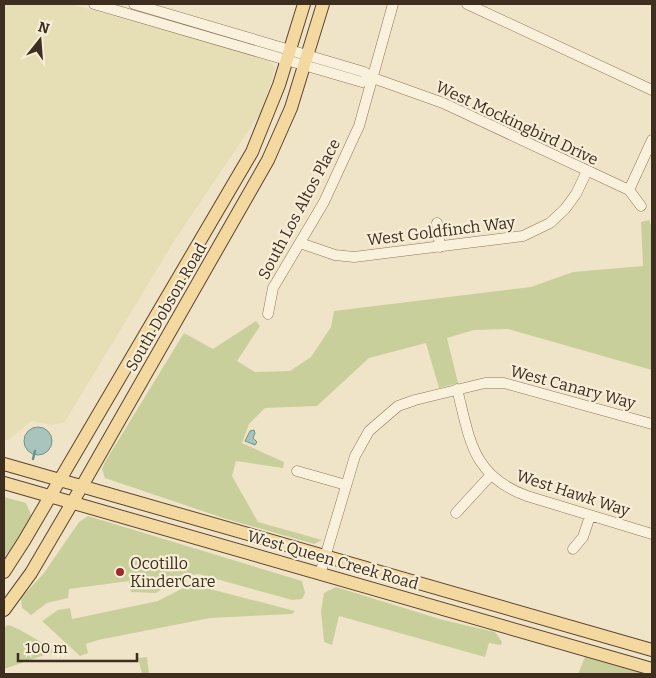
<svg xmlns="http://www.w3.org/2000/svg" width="656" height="678" font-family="Bitter,serif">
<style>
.farmland{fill:#e6deb5}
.green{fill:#c9cf9b}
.water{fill:#a9c4bc;stroke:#6f938a}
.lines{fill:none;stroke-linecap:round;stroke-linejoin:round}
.stream{stroke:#6f938a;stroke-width:2.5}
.minor-casing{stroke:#8d765c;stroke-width:11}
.major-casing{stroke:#5b4430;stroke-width:14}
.minor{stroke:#faf1dc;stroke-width:10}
.major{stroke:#f3d9a0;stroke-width:12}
.poi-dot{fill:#9e2a2b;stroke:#f7eed8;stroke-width:2}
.labels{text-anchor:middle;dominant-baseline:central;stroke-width:4.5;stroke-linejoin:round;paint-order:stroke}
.street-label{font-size:16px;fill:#3d2e20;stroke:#f7eed8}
.poi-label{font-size:16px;fill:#3d2e20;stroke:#f7eed8;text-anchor:start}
</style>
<rect width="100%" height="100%" fill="#f0e4c8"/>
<path class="farmland" d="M4 4H71L261 58 271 62 275 69 261 112 176 238 64 423 51 425 31 421 10 439 4 441Z"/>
<path class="green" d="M649 220 652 228V370L508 329 474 330 447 338 458 383 439 388 426 343 369 358 317 406 265 408 249 424 242 443 284 462 283 468 236 461 232 476 258 522 322 540 314 544 223 518 105 478 102 469 105 462 184 333 213 349 256 321 260 326 237 361 255 372 290 371 311 357 331 327 334 311 531 287 573 272 643 266 641 222Z
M4 497 26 503 32 517 22 535 4 557Z
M88 516 302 581 305 593 302 599 292 600 198 574 176 579 156 593 131 592 129 581 69 589 68 598 47 603 31 615 22 608 21 598 44 573 79 522Z
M191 584 295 611 292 614 210 618 98 640 86 644 88 653 80 656 42 621 58 610 70 608 72 619 158 601Z
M336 587 443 620 495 632 502 642 501 645 489 643 485 657 339 616 332 645 324 642 321 611 324 593Z
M7 625C15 625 45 645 56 651L4 669V629Z
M147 657 149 674H142L138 658Z
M585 657 644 674H578Z"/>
<path class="water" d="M24 441a14 14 0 1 1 28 0a14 14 0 1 1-28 0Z
M254 430 255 433 253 438 257 442 255 445 245 441 250 431Z"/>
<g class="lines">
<path class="stream" d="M33 459 35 451"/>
<g class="minor-casing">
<path id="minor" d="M94 4 362 82 373 78
M134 4 364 72 373 78 443 103 629 190 641 206
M467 4 652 90
M629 190 652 140
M437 223 440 247
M300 243 335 255 354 257 523 236 550 223 565 209 576 194 587 171
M268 314 273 288 324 202 359 126 393 4
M457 389C470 440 472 476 527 496L652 534
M297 471 346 485
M456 513 490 476
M573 549 583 537 590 516
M320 574 355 456 369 431 398 406 415 400 485 383H504L652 424"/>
</g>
<g class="major-casing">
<path id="major" d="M4 464 652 650
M4 483 652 669
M4 572 24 541 252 152 279 85 304 4
M4 610 31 573 82 486 268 160 291 108 323 4"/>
</g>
<use href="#minor" class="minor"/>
<use href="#major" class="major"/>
</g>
<circle class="poi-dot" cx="120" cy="572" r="5"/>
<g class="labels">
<g class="street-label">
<text transform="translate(517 123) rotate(25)">West Mockingbird Drive</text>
<text transform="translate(299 209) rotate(-62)">South Los Altos Place</text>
<text transform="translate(441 231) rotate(-7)">West Goldfinch Way</text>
<text transform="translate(166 307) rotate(-60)">South Dobson Road</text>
<text transform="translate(573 387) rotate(15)">West Canary Way</text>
<text transform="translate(573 493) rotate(18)">West Hawk Way</text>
<text transform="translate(333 560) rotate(16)">West Queen Creek Road</text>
</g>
<g class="poi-label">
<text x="130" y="563">Ocotillo<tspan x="130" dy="18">KinderCare</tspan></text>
</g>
</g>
<rect width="656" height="678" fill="none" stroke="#3d2e20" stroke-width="10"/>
<g transform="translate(40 40) rotate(17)" stroke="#f7eed8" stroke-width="4" paint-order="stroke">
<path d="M0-4L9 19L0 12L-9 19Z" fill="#3d2e20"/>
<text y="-8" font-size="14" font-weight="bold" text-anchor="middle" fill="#3d2e20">N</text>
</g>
<path d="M18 653v8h119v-8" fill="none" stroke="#3d2e20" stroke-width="2.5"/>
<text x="25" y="653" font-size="15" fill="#3d2e20" stroke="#f7eed8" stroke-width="4" paint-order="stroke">100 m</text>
</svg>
